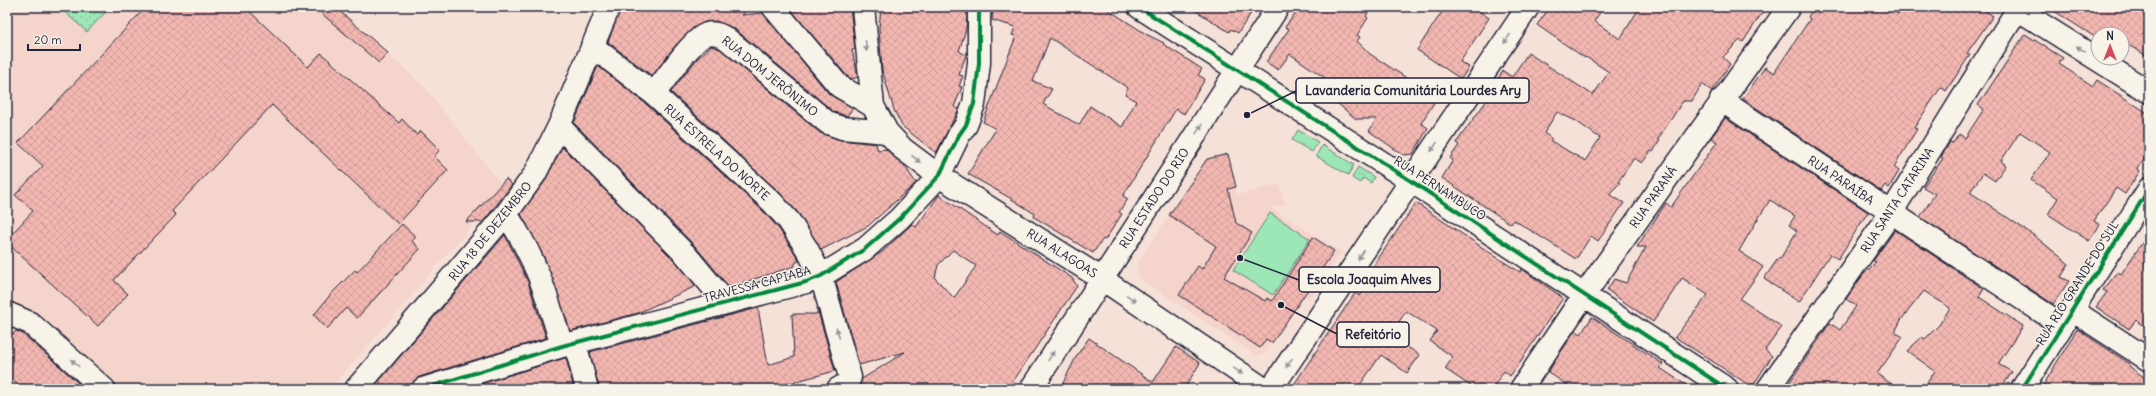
<svg xmlns="http://www.w3.org/2000/svg" width="2156" height="396" font-family="Delius,sans-serif">
<style>
.built{fill:#f5d4cc}
.grass{fill:url(#grass-tufts);stroke:#608478}
.park{fill:url(#park-dots);stroke:#608478}
.garden{fill:#9de7b6;stroke:#608478}
.building{fill:url(#building-cross-hatch);stroke:#22223b;fill-rule:evenodd}
.lines{fill:none;stroke-linecap:round;stroke-linejoin:round}
.minor-casing{stroke:#22223b;stroke-width:25}
.minor{stroke:#f7f3e8;stroke-width:22}
.cycleway-casing{stroke:#f7f3e8;stroke-width:6}
.cycleway{stroke:#00873e;stroke-width:4}
.oneway{fill:#97959a}
.labels{text-anchor:middle;dominant-baseline:central;stroke-width:3;stroke-linejoin:round;paint-order:stroke}
.street-label{font-size:12px;fill:#22223b;stroke:#f7f3e8}
.leader{fill:none;stroke:#22223b;stroke-width:1.5}
.callout-dot{fill:#22223b;stroke:#f7f3e8;stroke-width:1.5}
.callout{fill:#f7f3e8;stroke:#22223b;stroke-width:1.5}
.callout-label{font-size:13px;text-anchor:middle;font-weight:bold;fill:#22223b}
</style>
<defs>
<pattern id="grass-tufts" width="24" height="20" patternUnits="userSpaceOnUse"><rect width="24" height="20" fill="#9de7b6"/><path d="M3 7l-1-3M5 7V3M7 7l1-3M15 17l-1-3M17 17v-4M19 17l1-3" fill="none" stroke="#87c69d"/></pattern>
<pattern id="park-dots" width="8" height="8" patternUnits="userSpaceOnUse"><rect width="8" height="8" fill="#9de7b6"/><path d="M2 2h.1M6 6h.1" fill="none" stroke="#87c69d" stroke-width="1.8" stroke-linecap="round"/></pattern>
<pattern id="building-cross-hatch" width="8" height="8" patternUnits="userSpaceOnUse"><rect width="8" height="8" fill="#f3b7b1"/><path d="M0 0l8 8M0 8l8-8" fill="none" stroke="#d09d99"/></pattern>
</defs>
<rect width="100%" height="100%" fill="#f6e1d8"/>
<filter id="ink" filterUnits="userSpaceOnUse"><feTurbulence type="fractalNoise" baseFrequency=".025" numOctaves="2"/><feDisplacementMap in="SourceGraphic" scale="8" xChannelSelector="R" yChannelSelector="G"/><feConvolveMatrix kernelMatrix="1 2 1 2 8 2 1 2 1" color-interpolation-filters="sRGB"/></filter>
<g filter="url(#ink)">
<path class="built" d="M7 7H335L423 85 501 184 513 186 475 222 330 389H117L32 311 7 303Z
M1228 154 1237 195 1280 184 1285 205 1271 208 1342 252 1310 299 1304 295 1265 354 1257 356 1139 278 1137 264 1207 158Z"/>
<path class="grass" d="M1298 130 1318 142 1312 152 1292 140Z
M1322 145 1354 165 1348 175 1316 156Z
M1358 167 1374 177 1371 183 1363 178 1360 183 1352 178Z"/>
<path class="park" d="M59 7H110L87 32Z"/>
<path class="garden" d="M1270 213 1310 239 1273 295 1233 270Z"/>
<path class="building" d="M146 7H245L308 67 321 53 399 123 402 119 417 135 421 131 440 150 434 156 448 170 398 224 272 105 172 211 176 215 114 280 128 294 98 326 7 243V239L33 211 15 195 43 166 18 143Z
M314 7H335L388 53 379 63Z
M621 7H678L680 9 682 7H750L742 15 763 13 829 94 853 108 847 116 834 112 735 29 716 21 705 22 693 28 677 44 652 76 608 42Z
M794 7H850L855 49 852 50 858 77 852 79 847 76 792 11H794Z
M881 7H968L966 29 959 51 966 55 959 75 963 76 959 86 962 87 954 107 959 109 936 153 902 126 894 110 882 70 879 28Z
M993 7H1104L1146 34 1164 43 1163 44 1202 69 1198 75 1205 79 1184 114 1176 109 1123 196 1128 199 1119 212 1122 214 1105 240 1103 239 1093 253 1034 217 1035 214 1010 198 968 174 996 129 983 122 1016 36 1012 35 1015 27 992 20ZM1050 38 1128 88 1125 94 1136 101 1122 127 1090 106 1079 125 1043 104 1052 89 1033 81Z
M1190 7H1255L1238 33 1231 29 1229 32Z
M1300 7H1372L1366 16 1368 18 1357 35 1360 37 1357 41 1370 54 1437 98 1421 123 1428 128 1413 154 1403 155 1369 131 1377 119H1356L1350 114 1331 98 1338 87 1290 54 1278 70 1266 62 1289 29 1285 27Z
M1445 7H1473L1489 18 1460 62 1469 67 1461 79 1417 50Z
M1550 7H1604L1594 21 1620 39 1640 7H1766L1743 42 1740 40 1723 57 1730 64 1712 91 1702 84 1692 101H1683L1658 139 1660 140 1653 152 1651 151 1642 163 1634 158 1618 182 1620 183 1609 194 1624 203 1598 241 1591 236 1576 259 1514 220 1511 224 1442 178 1453 160 1450 158 1459 145 1456 143 1490 96 1488 94 1503 71 1512 77 1528 53 1593 95 1609 72 1586 57 1585 58 1537 25ZM1557 112 1576 121 1600 138 1585 161 1551 141V138L1544 133Z
M1814 7H1887L1898 14 1902 7H1980L1993 16 1967 53 1970 55 1946 91 1941 87 1914 128 1917 129 1894 167 1899 171 1889 188 1885 185 1881 191 1743 99 1765 67 1774 73 1810 19 1808 17Z
M2048 7H2149V57L2128 45 2123 55 2122 34H2098V39Z
M2025 34 2063 58 2059 64 2093 86 2097 80 2149 114V151L2138 169 2140 171 2125 194 2116 188 2094 221 2100 225 2089 241 2048 214 2058 198 2031 180 2050 152 2020 132 2001 161 2006 165 1995 181 1983 173 1970 192 2036 237 2069 264 2061 277 2069 281 2053 304 1920 217 1935 194 1923 187 1943 158 1941 157 1950 142 1953 143 1959 134 1965 138 1984 109 1978 105Z
M711 46 720 49 820 133 841 140 876 144 878 150 886 149 904 165 916 183 868 226 821 250 799 214 781 194 671 92 696 60Z
M598 66 646 104 763 211 779 229 796 255 799 261 795 263V266L729 287 695 246 574 123Z
M1725 118 1868 212 1838 259 1830 254 1799 302 1764 279 1779 257 1780 259 1797 231 1789 225 1795 216 1770 200 1756 222 1739 251 1763 267 1740 299 1782 327 1765 350 1772 356 1752 387 1675 337 1708 295 1682 278 1653 322 1607 290 1614 279 1626 283 1646 247H1637L1666 203 1671 207 1717 142 1711 138Z
M562 147 677 263 696 286 638 313 570 331 544 257 521 214 545 181Z
M1228 154 1236 187 1228 189 1236 223 1252 233 1224 277 1265 301 1267 298 1272 301 1313 237 1334 251 1272 343 1266 339 1260 348 1179 295 1198 266 1202 269 1216 246 1169 215 1207 159Z
M506 179 512 185 483 222H466Z
M939 195 998 235 1000 231 1072 278 1077 286 1008 389H858L862 379 905 352 859 365 836 282 882 252 912 224 916 227ZM953 250 976 266 954 298 935 278 938 265Z
M1416 203 1504 262 1520 272 1522 269 1563 298 1518 365 1510 376 1504 371 1492 389H1475L1445 369 1453 357 1430 341 1437 331 1406 311 1390 336 1420 355 1407 373 1381 355 1357 389H1291L1355 293 1360 296 1375 274 1370 271Z
M402 224 416 237 412 241 420 249 357 318 346 308 327 329 314 315 331 294 355 270 357 272Z
M1895 230 1984 289 1979 297 2023 326 1998 364 2012 372 2001 389H1923L1935 371 1907 351 1922 337 1925 339 1939 325 1950 308 1924 291 1901 320 1895 332 1903 337 1877 374 1899 389H1785L1830 323 1840 330 1856 306 1846 299 1863 275 1876 262 1873 261Z
M2149 233V329L2136 320 2129 329 2096 307 2107 292 2103 290 2118 272 2121 274Z
M505 235 528 282 546 338 419 377 414 381 411 389H383L379 381Z
M758 308 768 365 794 357 792 314H817V308L835 371 766 389H599L590 352Z
M1592 317 1663 364 1660 368 1692 389H1573L1548 372 1575 330 1581 334Z
M7 329 13 334 16 331 23 334 85 389H22L7 374Z
M2077 329 2130 364 2129 366 2149 381V389H2041Z
M1089 338 1153 382 1176 347 1200 363 1184 389H1060L1077 355Z
M566 358 574 389H465L565 358Z"/>
<g class="lines">
<g class="minor-casing">
<path id="minor" d="M773 7 839 86 873 106
M863 7 873 106 887 132 903 149 939 176 1102 279 1264 389
M1139 7 1411 181 1727 389
M2014 7 2149 92
M592 46 654 94 772 202 789 221 807 249 821 276 850 377 848 383 838 389
M654 94C664 81 692 39 707 34 714 32 721 35 727 39L828 123 842 128 887 132
M1721 100 2062 325
M559 126 686 255 726 303
M506 214C536 258 547 296 562 346
M2072 310 2149 360
M7 313 30 323 104 389
M575 343 587 389
M356 389 506 214 535 174 559 126 609 7
M423 389 562 346 806 282 821 276 865 249 900 218 939 176 959 135 966 125 974 104 979 63V14L981 7
M1031 389 1278 7
M1271 389 1528 7
M1521 389 1584 295 1789 7
M1768 389 1891 213 2019 7
M2022 389 2149 189"/>
</g>
<use href="#minor" class="minor"/>
<g class="cycleway-casing">
<path id="cycleway" d="M1139 7 1411 181 1727 389
M423 389 562 346 806 282 821 276 865 249 900 218 939 176 959 135 966 125 974 104 979 63V14L981 7
M2022 389 2149 189"/>
</g>
<use href="#cycleway" class="cycleway"/>
</g>
<defs><path id="oneway-solid" d="M-6-.8H1V-3.2L6.5 0L1 3.2V.8H-6Z"/></defs>
<g class="oneway">
<use href="#oneway-solid" transform="translate(1507 39) rotate(124)"/>
<use href="#oneway-solid" transform="translate(866 46) rotate(85)"/>
<use href="#oneway-solid" transform="translate(2081 49) rotate(-148)"/>
<use href="#oneway-solid" transform="translate(1199 129) rotate(-57)"/>
<use href="#oneway-solid" transform="translate(1434 147) rotate(124)"/>
<use href="#oneway-solid" transform="translate(916 159) rotate(39)"/>
<use href="#oneway-solid" transform="translate(1361 255) rotate(124)"/>
<use href="#oneway-solid" transform="translate(1131 298) rotate(34)"/>
<use href="#oneway-solid" transform="translate(838 333) rotate(-106)"/>
<use href="#oneway-solid" transform="translate(1051 356) rotate(-58)"/>
<use href="#oneway-solid" transform="translate(75 363) rotate(-138)"/>
<use href="#oneway-solid" transform="translate(1289 363) rotate(124)"/>
<use href="#oneway-solid" transform="translate(1238 371) rotate(34)"/>
</g>
</g>
<g class="labels">
<g class="street-label">
<text transform="translate(770 76) rotate(39)">RUA DOM JERÔNIMO</text>
<text transform="translate(717 152) rotate(42)">RUA ESTRELA DO NORTE</text>
<text transform="translate(1841 180) rotate(34)">RUA PARAÍBA</text>
<text transform="translate(1440 188) rotate(33)">RUA PERNAMBUCO</text>
<text transform="translate(1653 197) rotate(-55)">RUA PARANÁ</text>
<text transform="translate(1154 198) rotate(-57)">RUA ESTADO DO RIO</text>
<text transform="translate(1897 200) rotate(-57)">RUA SANTA CATARINA</text>
<text transform="translate(490 231) rotate(-51)">RUA 18 DE DEZEMBRO</text>
<text transform="translate(1062 253) rotate(32)">RUA ALAGOAS</text>
<text transform="translate(2077 283) rotate(-58)">RUA RIO GRANDE DO SUL</text>
<text transform="translate(757 284) rotate(-15)">TRAVESSA CAPIABA</text>
</g>
</g>
<path class="leader" d="M1247 115L1296 91M1240 258L1299 280M1281 305L1337 334"/>
<g class="callout-dot">
<circle cx="1247" cy="115" r="4"/>
<circle cx="1240" cy="258" r="4"/>
<circle cx="1281" cy="305" r="4"/>
</g>
<g class="callout">
<rect x="1296" y="78" width="233" height="25" rx="4"/>
<rect x="1299" y="267" width="141" height="25" rx="4"/>
<rect x="1337" y="322" width="72" height="25" rx="4"/>
</g>
<g class="callout-label">
<text x="1413" y="95">Lavanderia Comunitária Lourdes Ary</text>
<text x="1369" y="284">Escola Joaquim Alves</text>
<text x="1373" y="339">Refeitório</text>
</g>
<rect width="2156" height="396" fill="none" stroke="#f7f3e8" stroke-width="24"/>
<rect x="12" y="12" width="2132" height="372" fill="none" stroke="#22223b" stroke-width="1.5" filter="url(#ink)"/>
<g transform="translate(2110 46)"><circle r="19" fill="#f7f3e8" stroke="#a29fa3"/>
<path d="M0-3L7 15L0 10L-7 15Z" fill="#d1495b"/>
<text y="-6" font-size="11" font-weight="bold" text-anchor="middle" fill="#22223b">N</text>
</g>
<path d="M28 44v6h52v-6" fill="none" stroke="#22223b" stroke-width="2"/>
<text x="34" y="44" font-size="12" fill="#22223b" stroke="#f7f3e8" stroke-width="3" paint-order="stroke">20 m</text>
</svg>
